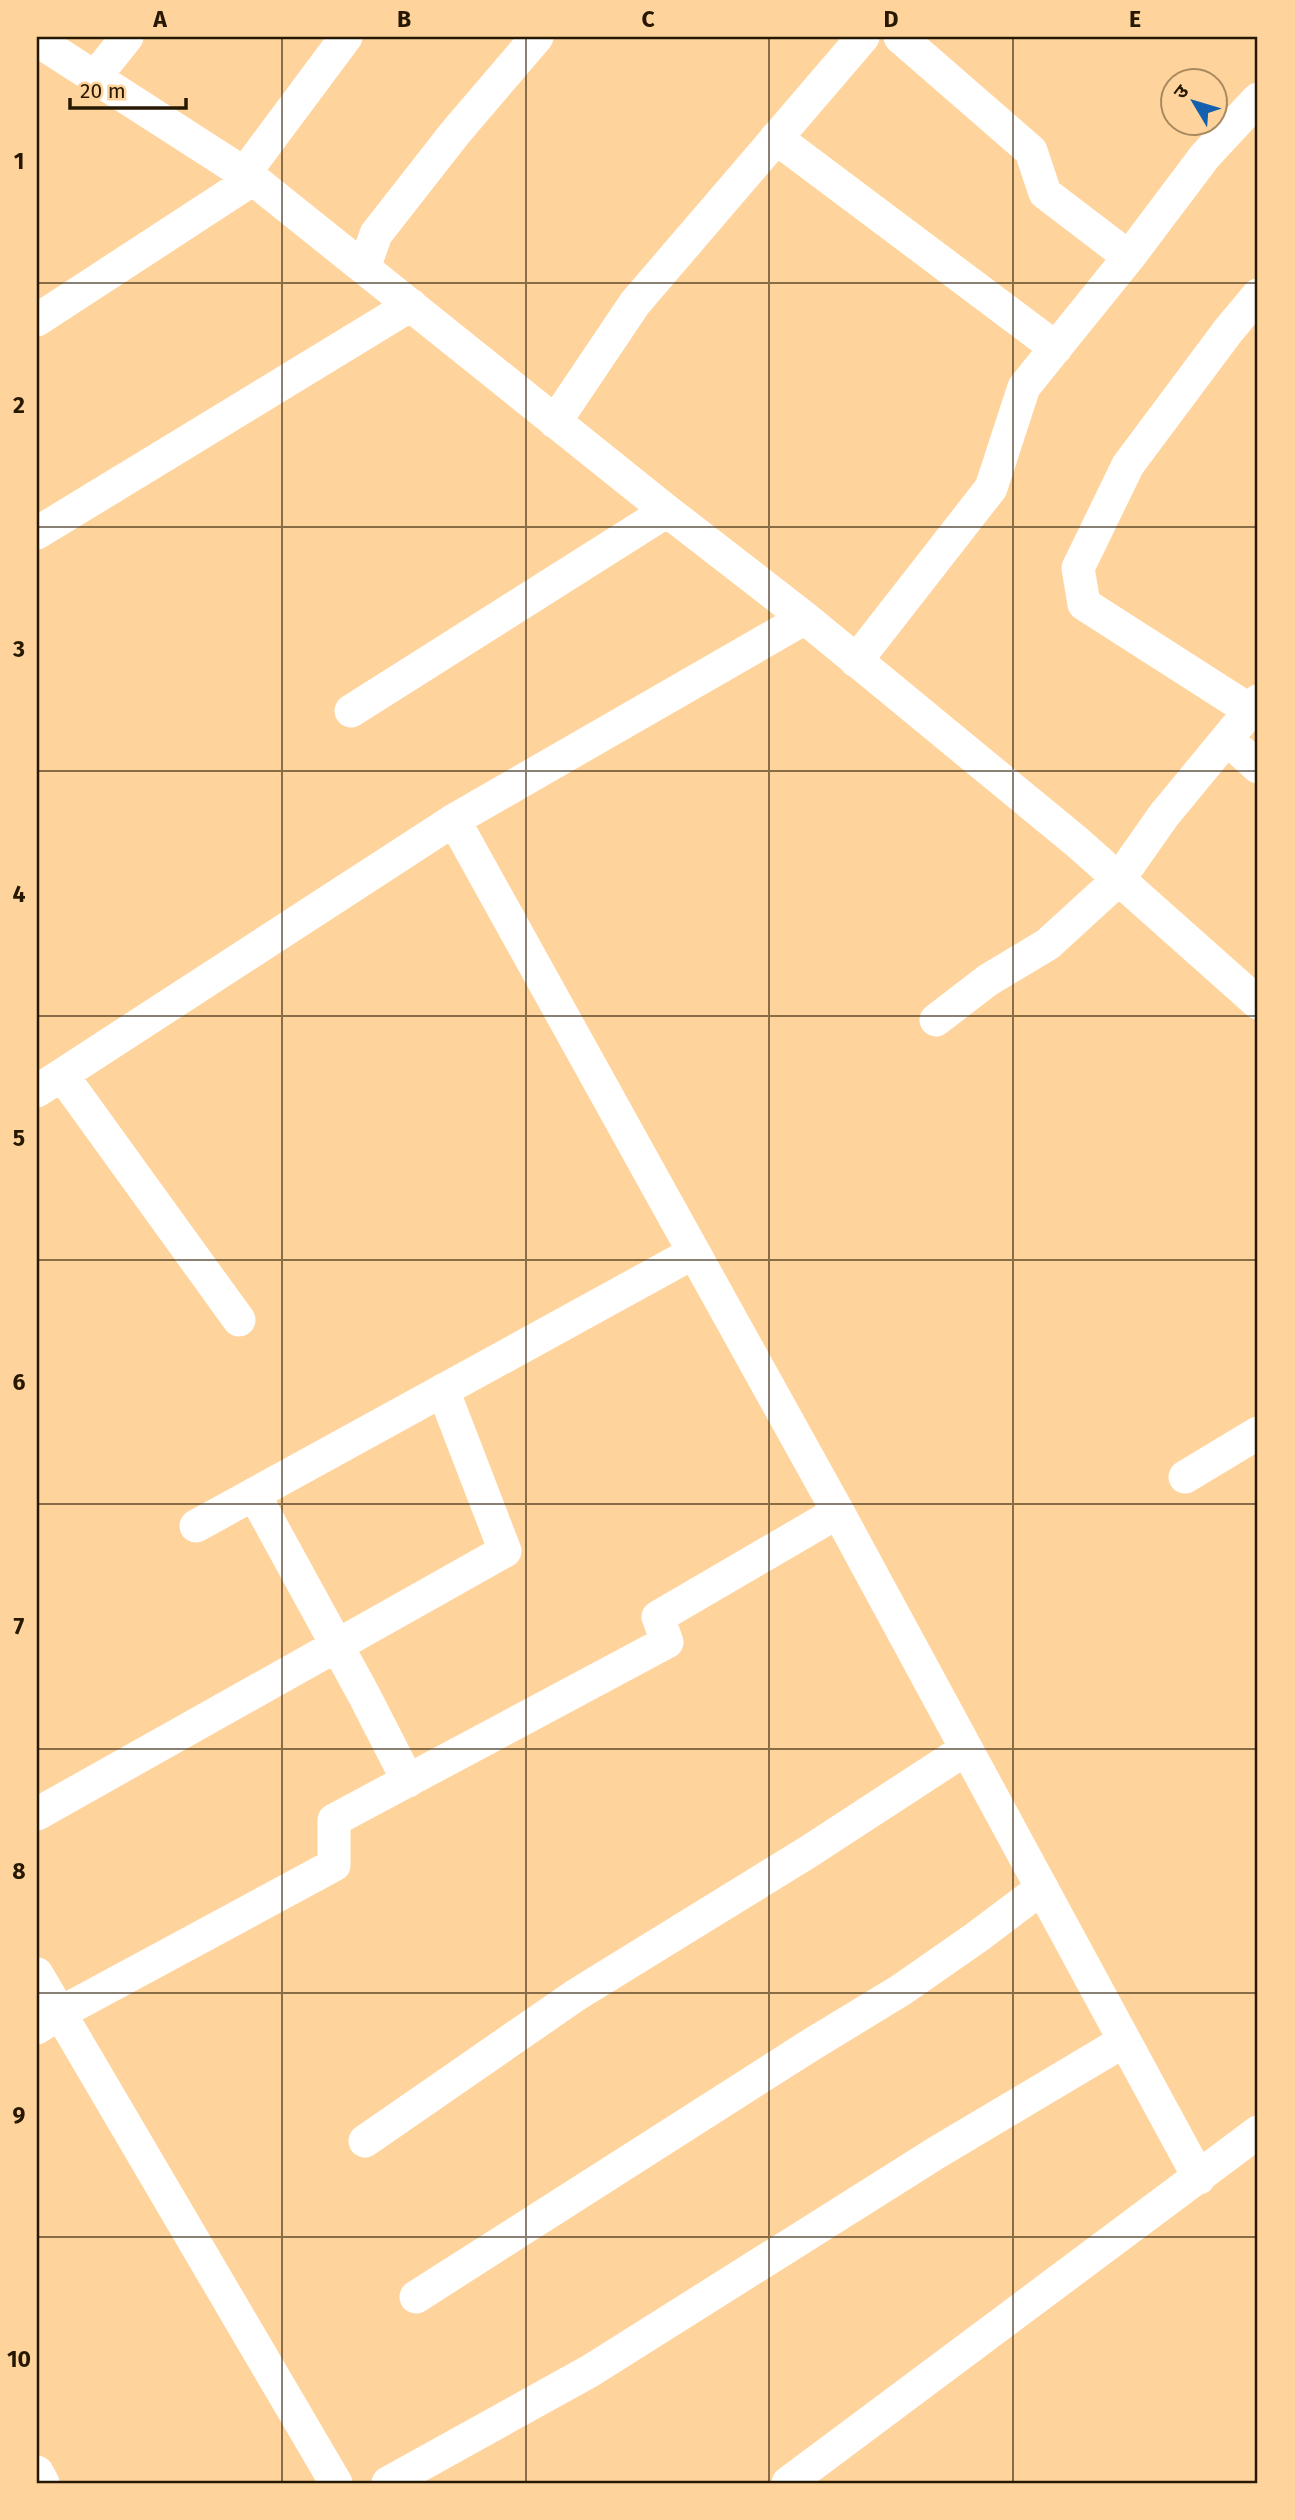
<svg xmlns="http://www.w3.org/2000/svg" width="1295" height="2520" font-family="'Fira Sans','Noto Sans Devanagari',sans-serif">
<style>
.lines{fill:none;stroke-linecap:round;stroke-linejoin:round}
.minor{stroke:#fff;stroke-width:33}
.grid{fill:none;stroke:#271802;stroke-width:2;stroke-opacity:0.55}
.neatline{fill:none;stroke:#271802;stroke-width:2.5}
.grid-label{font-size:23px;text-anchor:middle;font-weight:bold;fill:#271802}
</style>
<rect width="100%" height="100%" fill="#ffd49c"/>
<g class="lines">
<path class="minor" d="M900 37 1031 151 1045 193 1129 257
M37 40 253 179 667 511 805 618 1077 842 1258 1003
M95 77 127 37
M776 138 1056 348
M244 174 346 37
M364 268 376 234 455 133 537 37
M37 320 253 179
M555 422 635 303 863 37
M37 533 411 305
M856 661 991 488 1024 387 1129 257 1205 156 1258 99
M351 711 667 511
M1251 711 1084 604 1078 568 1128 465 1228 331 1258 295
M1227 739 1258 767
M454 820 838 1512 1199 2178
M936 1020 988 980 1048 944 1119 879 1164 815 1258 701
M62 1075 239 1320
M37 1091 454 820 805 618
M1185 1477 1258 1433
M254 1494 364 1695 408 1781
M196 1526 693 1253
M37 1814 505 1551 443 1390
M37 1974 336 2483
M37 2028 60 2013 334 1865V1820L667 1642 658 1617 838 1512
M365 2141 576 1995 808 1852 966 1749
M416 2297 809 2046 901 1990 977 1937 1042 1888
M37 2472 43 2483
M388 2483 590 2371 936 2153 1124 2041
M788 2483 1258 2132"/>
</g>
<path class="grid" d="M282 37V2483M526 37V2483M769 37V2483M1013 37V2483M37 283H1258M37 527H1258M37 771H1258M37 1016H1258M37 1260H1258M37 1504H1258M37 1749H1258M37 1993H1258M37 2237H1258"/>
<rect width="1295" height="2520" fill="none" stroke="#ffd49c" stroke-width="77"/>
<g transform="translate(1194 102) rotate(308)"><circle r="33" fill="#ffd49c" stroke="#a9895e" stroke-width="2"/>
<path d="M0-5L12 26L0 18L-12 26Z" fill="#1260af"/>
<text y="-10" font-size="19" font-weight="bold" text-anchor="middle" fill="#271802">उ</text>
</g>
<path d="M70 98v10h116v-10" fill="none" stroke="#271802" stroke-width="3.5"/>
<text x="80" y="98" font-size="21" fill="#271802" stroke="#ffd49c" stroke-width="5" paint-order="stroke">20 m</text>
<rect x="38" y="38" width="1218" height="2444" class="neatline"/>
<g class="grid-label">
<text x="160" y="27">A</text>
<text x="404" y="27">B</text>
<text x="648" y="27">C</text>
<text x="891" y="27">D</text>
<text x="1135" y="27">E</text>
<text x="19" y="169">1</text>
<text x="19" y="413">2</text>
<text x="19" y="657">3</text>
<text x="19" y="902">4</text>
<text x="19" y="1146">5</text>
<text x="19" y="1390">6</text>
<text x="19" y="1634">7</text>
<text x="19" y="1879">8</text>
<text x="19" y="2123">9</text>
<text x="19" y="2367">10</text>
</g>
</svg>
